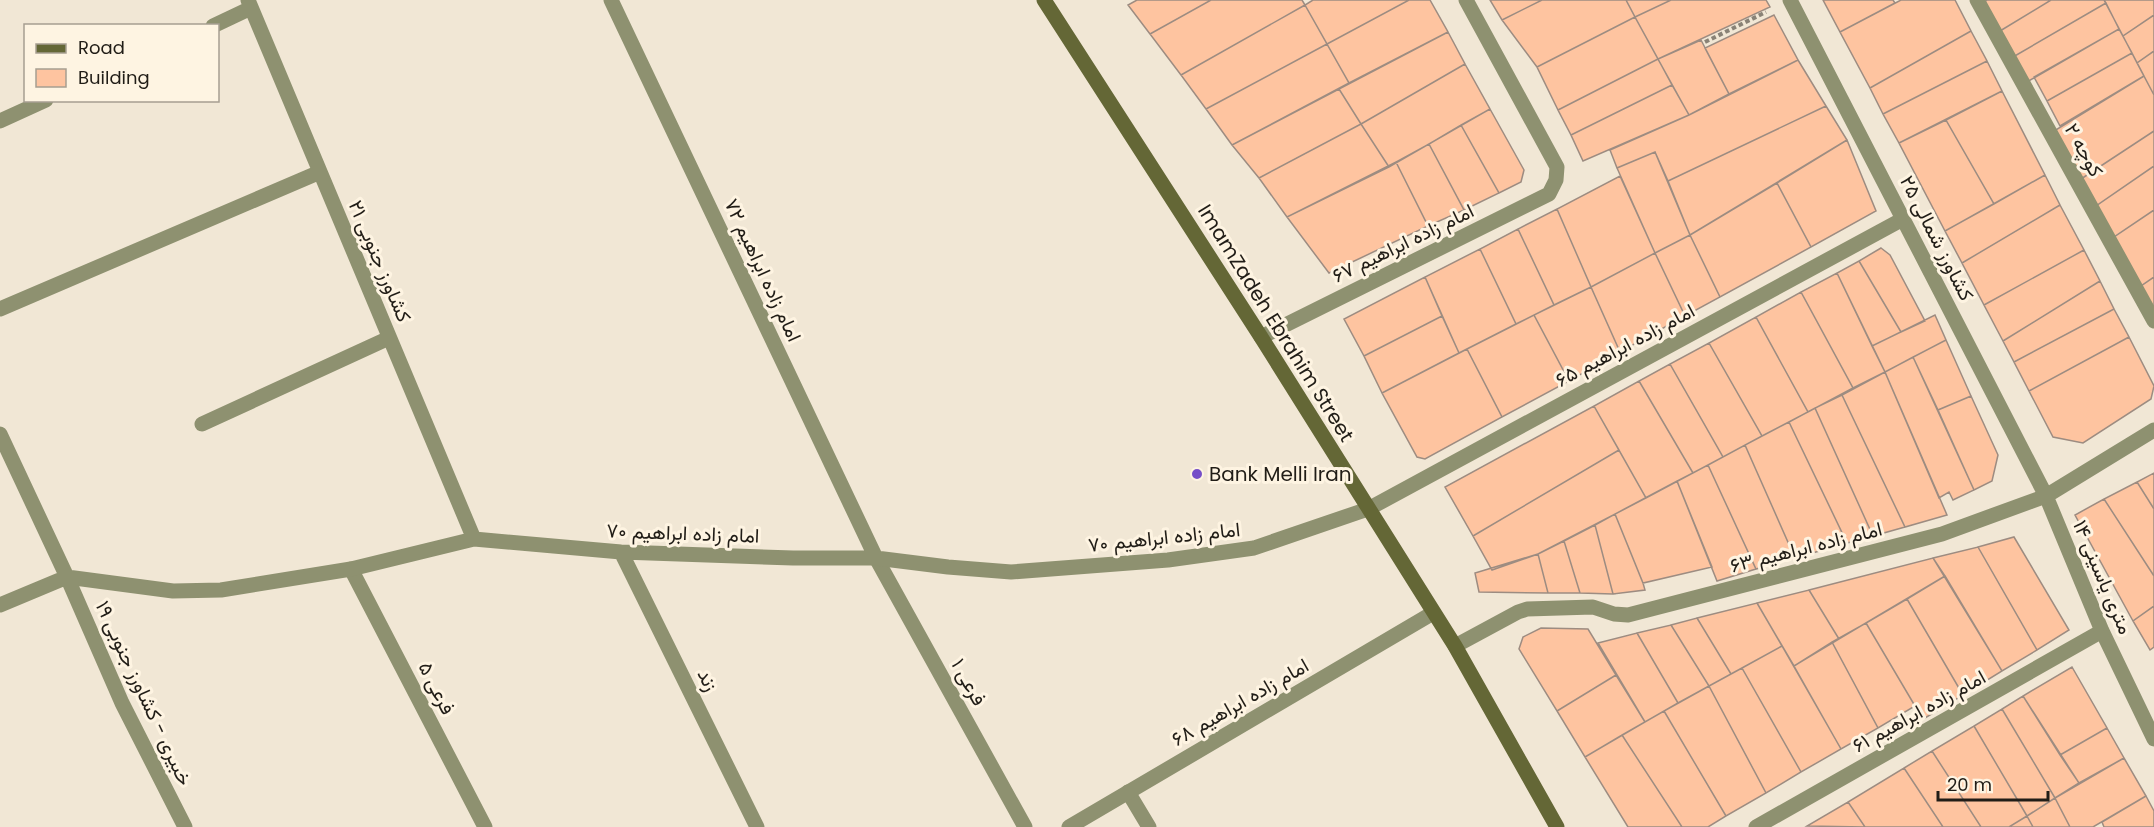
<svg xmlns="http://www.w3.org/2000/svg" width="2154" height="827" font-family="Poppins,Vazirmatn,sans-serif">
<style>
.building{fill:#fec4a0;stroke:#9d8c81;stroke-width:1.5}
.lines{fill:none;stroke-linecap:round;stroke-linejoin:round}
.path{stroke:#898276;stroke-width:4;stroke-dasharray:4.5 3;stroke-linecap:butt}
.service{stroke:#8e9170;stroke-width:15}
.minor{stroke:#8e9170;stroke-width:15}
.secondary{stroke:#646736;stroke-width:15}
.poi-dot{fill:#764fc8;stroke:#fef4e2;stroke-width:2}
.labels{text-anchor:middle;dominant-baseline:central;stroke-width:6;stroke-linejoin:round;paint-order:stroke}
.street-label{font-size:20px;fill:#211d17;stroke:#fef4e2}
.poi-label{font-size:20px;fill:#211d17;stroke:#fef4e2;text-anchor:start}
</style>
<rect width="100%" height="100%" fill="#f1e7d5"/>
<path class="building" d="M1137 0H1211L1150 34 1128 5Z
M1211 0H1302L1305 5 1181 75 1150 34Z
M1313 0H1409L1327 44 1305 5Z
M1409 0H1430L1448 32 1349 83 1327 44Z
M1490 0H1542L1502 20Z
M1542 0H1626L1635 17 1537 67 1502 20Z
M1626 0H1671L1635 17Z
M1671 0H1766L1770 7 1658 59 1635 17Z
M1823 0H1893L1895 3 1840 32Z
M1901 0H1955L1971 31 1870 88 1840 32Z
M1987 0H2051L2000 31 1982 3Z
M2051 0H2104L2106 3 2013 57 2000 31Z
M2104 0H2154V15L2123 36Z
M2106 3 2119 29 2027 82 2013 57Z
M1305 5 1327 44 1206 109 1181 75Z
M1774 15 1798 60 1729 94 1705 48Z
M2154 15V51L2137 63 2123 36Z
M1635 17 1658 59 1558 110 1537 67Z
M2119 29 2132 53 2047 101 2034 77Z
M1971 31 1987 61 1883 114 1870 88Z
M1448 32 1465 64 1361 124 1339 89Z
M1701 40 1729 94 1689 115 1658 59Z
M1327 44 1349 83 1232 145 1206 109Z
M2154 51V95L2137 63Z
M2132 53 2144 76 2060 126 2047 101Z
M1658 59 1672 85 1571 135 1558 110Z
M1798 60 1826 106 1668 181 1655 152 1617 168 1610 150 1689 115Z
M1987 61 2002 91 1899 143 1883 114Z
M1465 64 1490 109 1389 167 1361 124Z
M2144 76 2154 95V131L2081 179 2054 131Z
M1672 85 1689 115 1583 161 1571 135Z
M1339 89 1361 124 1259 178 1232 145Z
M2002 91 2045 175 1994 204 1946 120Z
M1826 106 1847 140 1690 235 1668 181Z
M1490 109 1524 170 1521 182 1499 193 1461 125Z
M1946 120 1994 204 1945 231 1899 143Z
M1361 124 1389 167 1287 217 1259 178Z
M1461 125 1499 193 1464 210 1429 144Z
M2154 131V166L2096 206 2081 179Z
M1847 140 1876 211 1811 247 1777 183Z
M1429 144 1464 210 1428 226 1396 162Z
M1655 152 1690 235 1655 253 1617 168Z
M1396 162 1428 226 1329 273 1287 217Z
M2154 166V210L2114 237 2096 206Z
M2045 175 2060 205 1962 263 1945 231Z
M1620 176 1655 253 1591 287 1557 209Z
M1777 183 1811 247 1720 297 1690 235Z
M2060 205 2084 250 1984 305 1962 263Z
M1557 209 1591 287 1554 305 1518 229Z
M2154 210V277L2141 286 2114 237Z
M1518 229 1554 305 1516 324 1480 249Z
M1690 235 1720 297 1685 316 1655 253Z
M1881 248 1890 255 1925 321 1901 332 1859 261Z
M1480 249 1516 324 1459 353 1425 277Z
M2084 250 2100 281 2003 341 1984 305Z
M1655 253 1685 316 1620 352 1591 287Z
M1859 261 1901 332 1872 346 1837 273Z
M1837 273 1885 372 1853 388 1801 292Z
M1425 277 1442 316 1364 356 1344 319Z
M2154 277V310L2141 286Z
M2100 281 2114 309 2014 362 2003 341Z
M1591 287 1620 352 1569 381 1534 315Z
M1801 292 1853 388 1808 412 1756 317Z
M2114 309 2129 337 2029 391 2014 362Z
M1534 315 1569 381 1502 417 1467 349Z
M1935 315 1946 340 1885 372 1872 346Z
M1442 316 1459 353 1382 393 1364 356Z
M1756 317 1808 412 1762 436 1709 343Z
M2129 337 2154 386 2151 399 2083 443 2053 437 2029 391Z
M1946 340 1971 396 1938 410 1913 357Z
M1709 343 1762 436 1723 457 1670 364Z
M1467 349 1502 417 1425 459 1417 457 1382 393Z
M1913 357 1974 490 1953 500 1949 492 1939 498 1885 372Z
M1670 364 1723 457 1693 473 1639 381Z
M1885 372 1947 515 1905 527 1842 395Z
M1639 381 1693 473 1646 498 1594 406Z
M1842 395 1905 527 1873 536 1815 408Z
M1971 396 1998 455 1992 481 1974 490 1938 410Z
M1594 406 1619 450 1473 536 1445 487Z
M1815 408 1873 536 1847 543 1789 422Z
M1789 422 1847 543 1795 558 1745 445Z
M1745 445 1795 558 1756 569 1708 465Z
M1619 450 1646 498 1538 554 1492 570 1473 536Z
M1708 465 1756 569 1717 581 1677 481Z
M2154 473V509L2137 482Z
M1677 481 1712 567 1643 583 1615 514Z
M2137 482 2154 509V576L2104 499Z
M2104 499 2154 576V606L2133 621 2075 515Z
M1615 514 1643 583 1645 590 1613 594 1595 525Z
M1595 525 1613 594 1580 593 1564 541Z
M2014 537 2069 630 2037 650 1978 547Z
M1564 541 1580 593H1548L1538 554Z
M1978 547 2037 650 2002 671 1933 558Z
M1538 554 1548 593 1479 592 1475 573Z
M1933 558 1945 576 1839 639 1809 590Z
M1945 576 2002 671 1963 695 1907 599Z
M1809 590 1839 639 1794 666 1757 603Z
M1907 599 1963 695 1925 718 1915 706 1866 623Z
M1757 603 1782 646 1731 674 1697 618Z
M2154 606V647L2150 650 2133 621Z
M1697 618 1731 674 1709 686 1671 625Z
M1866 623 1915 706 1878 728 1832 642Z
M1671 625 1709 686 1678 703 1637 633Z
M1541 628 1588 629 1616 675 1557 711 1519 649 1523 637Z
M1637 633 1678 703 1645 722 1598 643Z
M1832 642 1878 728 1841 749 1794 666Z
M1782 646 1841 749 1801 772 1742 668Z
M2072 667 2107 728 2060 755 2023 696Z
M1742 668 1801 772 1766 793 1709 686Z
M1616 675 1645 722 1585 757 1557 711Z
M1709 686 1766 793 1726 816 1664 711Z
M2023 696 2079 783 2055 798 2002 709Z
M2002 709 2055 798 2027 816 1974 726Z
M1664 711 1726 816 1708 827H1682L1622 735Z
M1974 726 2027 816 2009 827H1981L1932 751Z
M2107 728 2124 758 2079 783 2060 755Z
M1622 735 1682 827H1628L1585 757Z
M1932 751 1981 827H1943L1904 768Z
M2124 758 2146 796 2093 827H2070L2055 798Z
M1904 768 1943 827H1865L1848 802Z
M2146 796 2154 811V827H2104L2102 822Z
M2055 798 2070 827H2033L2027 816Z
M1848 802 1865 827 1807 826Z
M2027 816 2033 827H2009Z"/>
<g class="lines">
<path class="path" d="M1705 42 1766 12"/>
<path class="service" d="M876 558 1025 827
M351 569 485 827
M1128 792 1149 827"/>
<path class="minor" d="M248 0 474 539
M611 0 876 558
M1790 0 2046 496 2102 631 2154 739
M1977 0 2154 321
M213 26 251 8
M0 121 46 100
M0 309 320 172
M1261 337 1549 194 1556 180 1557 167 1466 0
M202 424 389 338
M0 434 67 577 122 703 185 827
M621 552 757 827
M0 605 67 577 173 591 221 590 351 569 474 539 621 552 793 558H876L948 567 1011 572 1168 560 1254 548 1368 509 1903 219
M1455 646 1518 612 1527 609 1593 607 1614 614 1628 615 1942 534 2046 496 2154 430
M1069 827 1433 613
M1756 827 2102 631"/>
<path class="secondary" d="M1044 0 1261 337 1455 646 1557 827"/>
</g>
<circle class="poi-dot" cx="1197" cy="474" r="6"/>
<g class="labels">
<g class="street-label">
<text transform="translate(2084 150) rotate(61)">کوچه ۲</text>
<text transform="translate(1937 238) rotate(63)">کشاورز شمالی ۲۵</text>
<text transform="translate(1403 243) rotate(-26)">امام زاده ابراهیم ۶۷</text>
<text transform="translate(380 261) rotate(67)">کشاورز جنوبی ۲۱</text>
<text transform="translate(763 270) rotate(65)">امام زاده ابراهیم ۷۲</text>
<text transform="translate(1276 323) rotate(58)">ImamZadeh Ebrahim Street</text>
<text transform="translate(1625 345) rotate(-28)">امام زاده ابراهیم ۶۵</text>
<text transform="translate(683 533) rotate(2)">امام زاده ابراهیم ۷۰</text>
<text transform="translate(1164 537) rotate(-6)">امام زاده ابراهیم ۷۰</text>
<text transform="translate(1806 547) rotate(-14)">امام زاده ابراهیم ۶۳</text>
<text transform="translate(2103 577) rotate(67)">۱۴ متری یاسینی</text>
<text transform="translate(708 680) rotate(64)">زند</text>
<text transform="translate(969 682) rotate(61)">فرعی ۱</text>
<text transform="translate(437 688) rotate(63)">فرعی ۵</text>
<text transform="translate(144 693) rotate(65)">خبیری - کشاورز جنوبی ۱۹</text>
<text transform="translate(1240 702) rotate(-30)">امام زاده ابراهیم ۶۸</text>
<text transform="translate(1919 711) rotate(-29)">امام زاده ابراهیم ۶۱</text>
</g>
<g class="poi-label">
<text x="1209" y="474">Bank Melli Iran</text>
</g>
</g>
<rect x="24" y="24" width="195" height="78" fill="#fef4e2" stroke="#a69e91" stroke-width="1.5"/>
<rect x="36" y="44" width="30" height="9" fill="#646736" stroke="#a69e91" stroke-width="1.5"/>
<text x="78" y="54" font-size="18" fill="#211d17">Road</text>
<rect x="36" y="69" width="30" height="18" fill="#fec4a0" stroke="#a69e91" stroke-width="1.5"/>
<text x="78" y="84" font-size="18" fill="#211d17">Building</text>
<path d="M1938 791v9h110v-9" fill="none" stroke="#211d17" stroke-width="3"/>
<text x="1947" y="791" font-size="18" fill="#211d17" stroke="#fef4e2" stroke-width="4.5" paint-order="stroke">20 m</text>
</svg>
